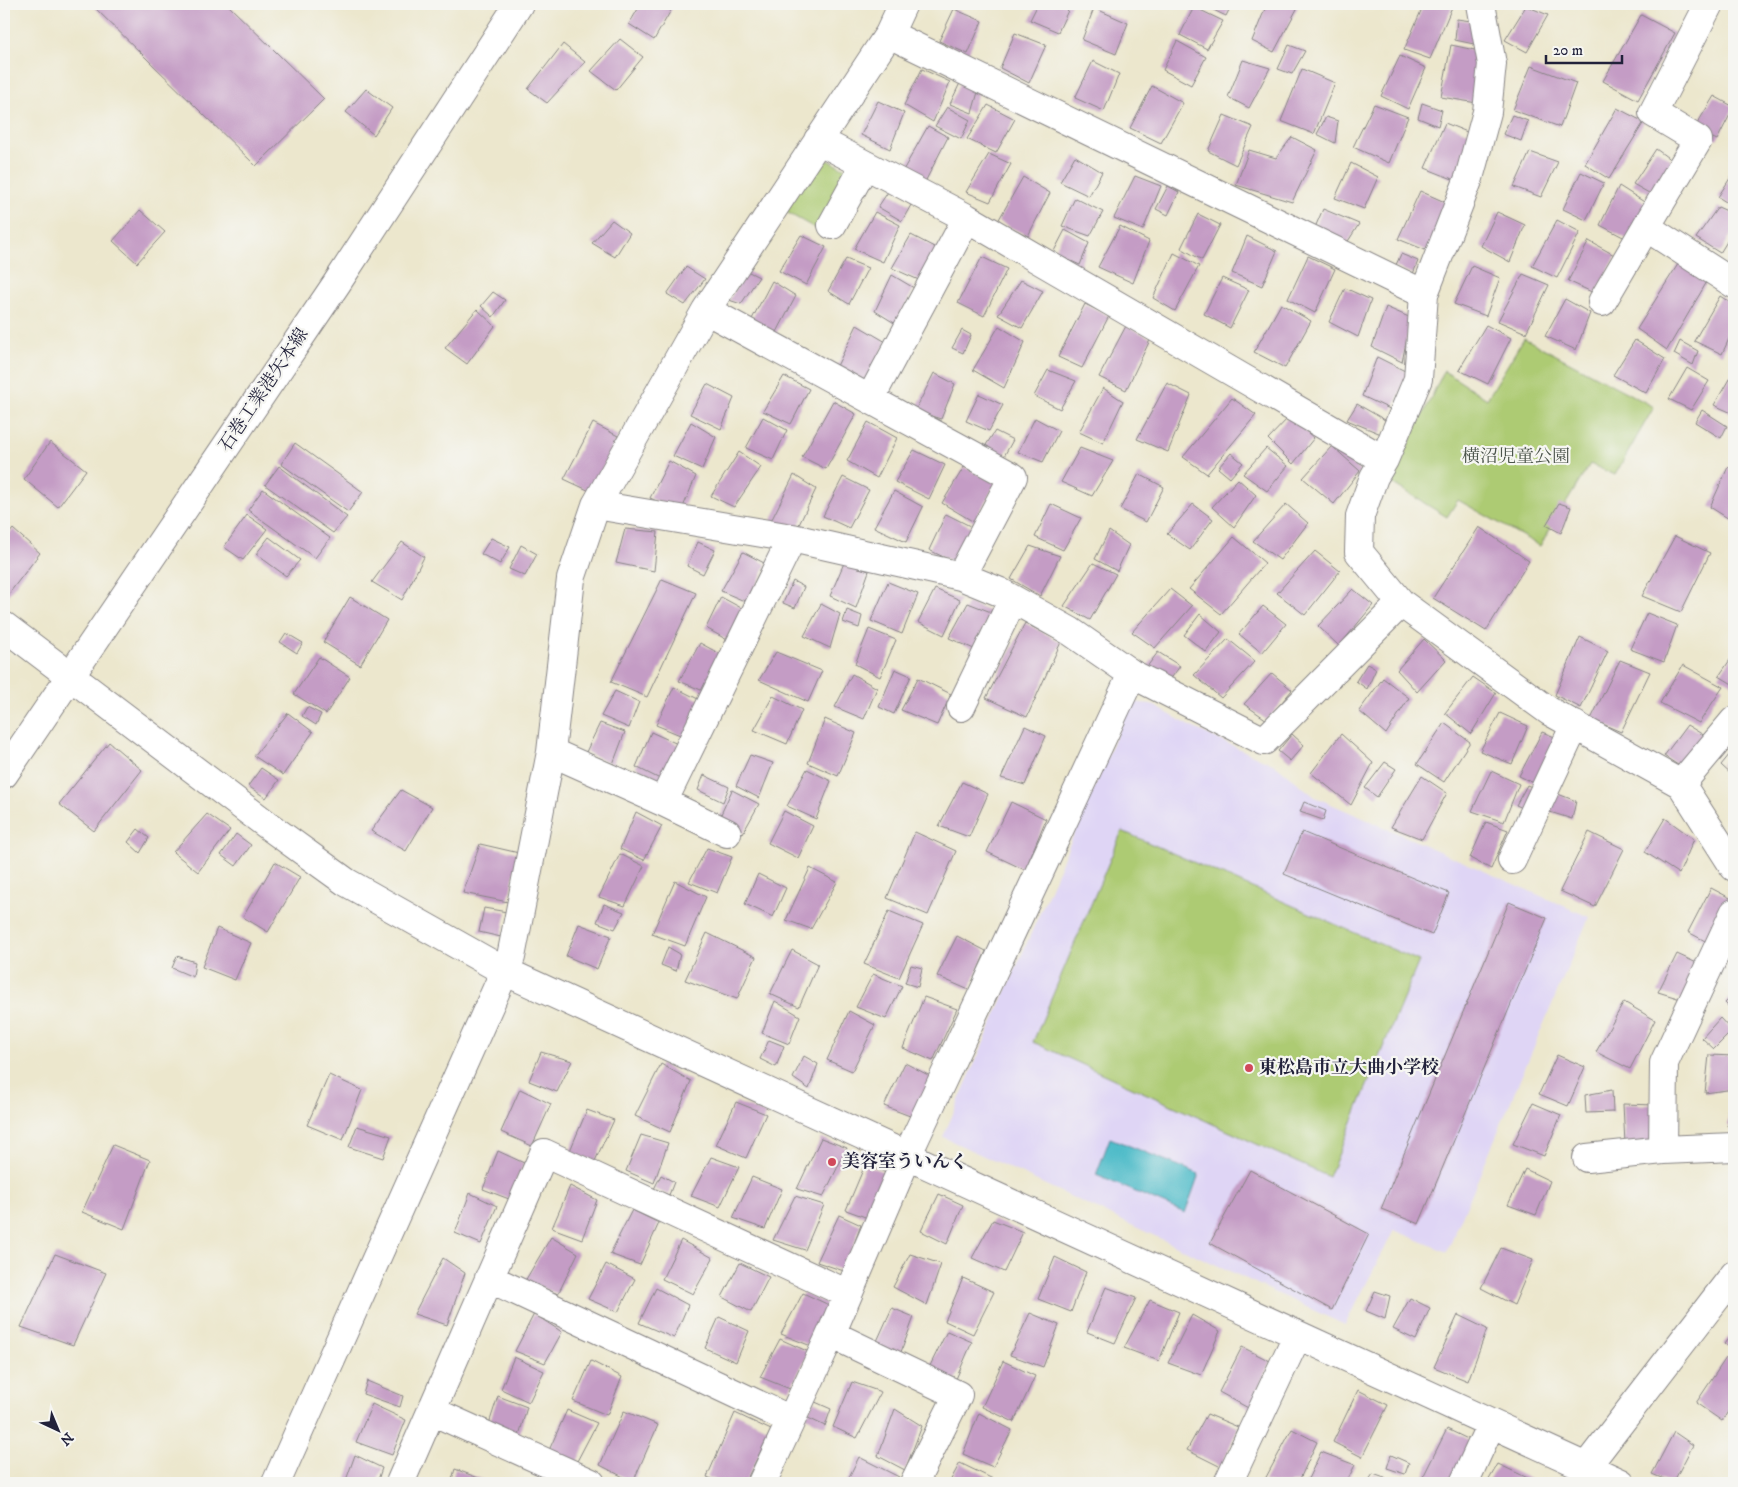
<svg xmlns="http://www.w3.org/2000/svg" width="1738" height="1487" font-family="'IM FELL DW Pica','Noto Serif JP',serif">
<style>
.built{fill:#dfd5f5}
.green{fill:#adcb73;stroke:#687657}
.water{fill:#4fbcc9;stroke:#386f82}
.building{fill:#c49cc5}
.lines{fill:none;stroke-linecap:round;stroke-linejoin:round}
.minor-casing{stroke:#878484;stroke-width:30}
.major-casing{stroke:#878484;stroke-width:30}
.minor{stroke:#fff;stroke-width:28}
.major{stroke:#fff;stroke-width:28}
.poi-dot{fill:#d1495b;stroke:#f6f6f2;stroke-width:2}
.labels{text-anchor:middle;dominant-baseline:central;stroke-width:4.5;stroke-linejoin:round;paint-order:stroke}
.street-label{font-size:18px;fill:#22223b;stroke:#f6f6f2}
.park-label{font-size:18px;fill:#4c554c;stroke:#f6f6f2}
.poi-label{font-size:18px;font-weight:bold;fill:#22223b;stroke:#f6f6f2;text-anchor:start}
</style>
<rect width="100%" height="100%" fill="#f6f6f2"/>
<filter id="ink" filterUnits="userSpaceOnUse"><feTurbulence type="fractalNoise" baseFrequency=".02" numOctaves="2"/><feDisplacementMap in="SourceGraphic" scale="10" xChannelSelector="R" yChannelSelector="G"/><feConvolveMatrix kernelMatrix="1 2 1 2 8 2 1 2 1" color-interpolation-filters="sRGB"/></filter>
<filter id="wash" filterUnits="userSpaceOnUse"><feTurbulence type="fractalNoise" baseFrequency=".0096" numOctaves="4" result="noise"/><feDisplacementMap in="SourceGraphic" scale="20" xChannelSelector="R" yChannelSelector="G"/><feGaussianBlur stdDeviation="1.12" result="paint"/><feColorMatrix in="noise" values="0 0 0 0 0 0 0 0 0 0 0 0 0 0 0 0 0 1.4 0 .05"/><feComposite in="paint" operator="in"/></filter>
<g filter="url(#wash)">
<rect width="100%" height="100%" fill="#ece7cd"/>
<path class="built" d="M1131 702 1151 704 1194 728 1277 766 1315 797 1589 917 1447 1252 1394 1230 1345 1325 943 1137Z"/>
<path class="green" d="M826 159 847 170 820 231 781 209 811 164Z
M1524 338 1654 407 1615 475 1590 464 1540 546 1458 500 1447 517 1390 482 1444 371 1487 399Z
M1122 831 1419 961 1329 1177 1033 1042Z"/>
<path class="water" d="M1110 1138 1199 1174 1185 1213 1096 1175Z"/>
<g id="blocks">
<path class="building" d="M91 4H227L324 99 256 166Z
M641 4 674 5 654 40 629 24Z
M1038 4H1071L1058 32 1030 20Z
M1201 4H1232L1226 16Z
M1267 4H1289L1298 7 1274 52 1252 41Z
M1424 4H1442L1452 7 1430 59 1404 50Z
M1526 6 1548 15 1527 52 1505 40Z
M1194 7 1223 21 1207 49 1180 35Z
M1094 8 1128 23 1116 54 1082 40Z
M954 9 982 21 968 54 939 41Z
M1641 15 1675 33 1638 100 1603 81Z
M1457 19 1478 22 1474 44 1455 40Z
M1015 33 1046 45 1029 83 1000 68Z
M620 39 643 57 616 90 591 71Z
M1177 41 1206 57 1191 85 1163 70Z
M563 44 585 62 547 103 528 89Z
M1289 45 1305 51 1292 74 1278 69Z
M1451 45 1484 52 1477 103 1441 97Z
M1400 56 1426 68 1408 109 1381 96Z
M1243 60 1270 68 1249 108 1228 97Z
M1093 61 1119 74 1104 111 1075 98Z
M1531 66 1576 83 1560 127 1513 110Z
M922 69 950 82 933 122 904 105Z
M1302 69 1335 83 1314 134 1281 121Z
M960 83 978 92 972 113 950 104Z
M1152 86 1183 103 1161 143 1130 128Z
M366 89 392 108 374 135 346 112Z
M1714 96 1734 107 1717 140 1694 129Z
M878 101 904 113 890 149 861 135Z
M1422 103 1442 110 1438 126 1418 118Z
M1374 104 1408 117 1389 163 1353 147Z
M988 105 1015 119 996 153 967 139Z
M947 107 970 120 961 139 935 126Z
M1617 108 1644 122 1609 179 1585 164Z
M1224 115 1253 127 1236 165 1208 151Z
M1512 115 1528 121 1521 141 1503 134Z
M1326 117 1338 121 1335 143 1317 134Z
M1445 123 1472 134 1455 180 1425 168Z
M928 126 948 137 924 184 901 174Z
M1292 137 1317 150 1292 202 1236 185 1249 150 1276 158Z
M1656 149 1675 163 1656 197 1633 184Z
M1530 152 1558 162 1541 197 1514 187Z
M989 154 1011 164 990 202 966 192Z
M1075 156 1102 172 1089 196 1060 182Z
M1351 163 1378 177 1364 209 1335 198Z
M1581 172 1604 183 1586 220 1563 209Z
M1734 172V207L1718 197Z
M1135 176 1161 186 1143 230 1114 218Z
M1023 177 1050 193 1028 236 998 221Z
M1168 186 1179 192 1168 215 1156 209Z
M1619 186 1649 205 1627 239 1600 225Z
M1420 191 1447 203 1428 251 1398 239Z
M888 192 911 205 902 221 878 207Z
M1075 198 1103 212 1090 236 1062 226Z
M1718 207 1734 214V230L1720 253 1696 238Z
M1323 209 1359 224 1345 246 1313 232Z
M140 210 165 232 137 263 113 241Z
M875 212 900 225 883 262 854 249Z
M1497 212 1525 225 1510 262 1481 246Z
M1198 214 1220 225 1202 260 1181 248Z
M612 220 630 233 615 257 592 243Z
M1557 220 1580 232 1557 278 1532 266Z
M1120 226 1149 241 1133 283 1098 267Z
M1065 230 1089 243 1080 265 1053 253Z
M801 235 826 247 806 285 779 271Z
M911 235 938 249 921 281 892 268Z
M1247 236 1277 251 1262 286 1232 273Z
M1589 241 1616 256 1596 294 1568 281Z
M1174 253 1199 266 1175 311 1153 298Z
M1401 254 1418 261 1413 274 1395 267Z
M1308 256 1335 269 1315 313 1288 299Z
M982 257 1007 269 984 316 958 303Z
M846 259 868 268 849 304 828 291Z
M1680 261 1708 280 1667 350 1637 329Z
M1472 266 1500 278 1486 316 1454 304Z
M686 267 705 279 685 305 667 294Z
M747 271 759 277 741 304 729 300Z
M1523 274 1549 285 1526 333 1498 321Z
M892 275 914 288 896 324 875 311Z
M1222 278 1249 290 1230 328 1204 314Z
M1021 280 1043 291 1022 328 998 315Z
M772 281 796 296 776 334 751 321Z
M1345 288 1371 300 1358 337 1329 322Z
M493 292 505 300 493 317 481 306Z
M1720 296 1734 305V328L1722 354 1694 341Z
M1565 299 1590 313 1576 350 1545 336Z
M1085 304 1109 316 1082 368 1058 357Z
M1281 304 1311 321 1285 368 1254 352Z
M1386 307 1411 318 1402 362 1372 347Z
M477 309 495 326 467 364 445 348Z
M857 325 886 342 867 382 837 366Z
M1486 325 1511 338 1488 384 1459 370Z
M999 326 1025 342 1004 388 973 370Z
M1126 326 1151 338 1126 390 1099 377Z
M962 330 971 335 963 353 952 348Z
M1635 340 1665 359 1646 393 1613 375Z
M1680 341 1698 351 1693 365 1674 354Z
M1377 357 1409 373 1392 410 1362 396Z
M1687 368 1709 381 1691 410 1669 399Z
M1048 370 1076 381 1060 409 1034 396Z
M934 373 955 384 941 419 915 411Z
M1732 374 1734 375V414L1714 405Z
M784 376 809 389 791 424 763 411Z
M1167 383 1191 395 1168 452 1137 439Z
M707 384 734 398 721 429 690 414Z
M1103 388 1123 401 1103 443 1079 432Z
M979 394 1003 405 989 431 966 421Z
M1232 398 1256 415 1207 474 1183 457Z
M833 401 856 414 826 469 802 457Z
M1357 404 1385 420 1381 434 1347 420Z
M1702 410 1727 426 1721 438 1695 422Z
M763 417 787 430 773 460 746 448Z
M1289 417 1314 438 1293 464 1268 439Z
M1035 418 1059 431 1043 462 1018 452Z
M691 422 716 437 702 469 673 456Z
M868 422 897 438 877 478 847 461Z
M593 423 618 436 592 492 564 479Z
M995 431 1013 440 1003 458 986 445Z
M50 442 86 470 58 507 24 479Z
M295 443 363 492 348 512 281 464Z
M1332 446 1360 471 1334 504 1303 478Z
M1080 448 1113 461 1092 496 1061 482Z
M1266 448 1288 466 1267 491 1243 474Z
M914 450 945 465 929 499 895 482Z
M739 452 761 467 734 507 711 496Z
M1231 453 1243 463 1230 478 1218 468Z
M669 461 696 476 681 512 650 498Z
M279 466 347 517 333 533 265 485Z
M964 467 996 483 974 522 942 503Z
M1728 467 1734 470V522L1710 507Z
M1139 474 1164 487 1146 522 1120 509Z
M794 475 816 489 796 531 770 523Z
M843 477 869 490 849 528 823 516Z
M1238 479 1256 495 1234 527 1212 507Z
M263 489 330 538 315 558 248 510Z
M894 491 923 507 906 542 874 527Z
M1559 503 1571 507 1561 533 1546 525Z
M1051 504 1081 518 1063 550 1035 537Z
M1193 504 1213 519 1190 550 1167 534Z
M1286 504 1308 523 1280 560 1253 541Z
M946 514 974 528 954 562 929 550Z
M247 515 267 529 243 560 224 547Z
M1479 527 1529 561 1486 631 1433 598Z
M13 529 40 553 4 600V540Z
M625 529 658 532 654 571 616 563Z
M1109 531 1129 545 1117 571 1095 559Z
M1675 536 1710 553 1681 612 1642 596Z
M269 537 300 560 286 576 256 554Z
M1234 537 1265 563 1221 614 1189 589Z
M491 538 510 547 500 564 481 554Z
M402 542 424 557 402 600 372 582Z
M698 542 715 550 703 574 687 566Z
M521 545 537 554 525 576 509 569Z
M1030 546 1060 556 1040 596 1011 579Z
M1315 551 1340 571 1305 615 1277 593Z
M743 552 766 564 749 603 721 591Z
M844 563 869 571 856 608 830 596Z
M1093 563 1116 574 1090 620 1064 606Z
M662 579 696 593 647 697 611 682Z
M793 581 804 587 795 608 783 603Z
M888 582 918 594 902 634 871 621Z
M935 589 960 600 944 635 918 622Z
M1170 589 1192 606 1155 648 1132 632Z
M1353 589 1373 605 1339 646 1318 626Z
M350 597 387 620 360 665 323 642Z
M721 597 745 610 729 641 706 628Z
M968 603 991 612 974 649 949 638Z
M821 604 840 614 830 648 804 636Z
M1263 606 1286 624 1262 653 1239 634Z
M847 610 862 616 859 628 843 622Z
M1647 613 1677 625 1664 662 1630 649Z
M1200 614 1221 632 1206 652 1184 635Z
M1025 623 1061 642 1027 717 986 698Z
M869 629 896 640 880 677 855 664Z
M286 633 303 643 297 653 280 642Z
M1580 637 1608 651 1581 708 1555 695Z
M1228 639 1255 661 1221 698 1194 675Z
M1424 639 1446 660 1417 692 1397 670Z
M700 643 722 655 706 692 679 681Z
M776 652 822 671 808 702 759 680Z
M1158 652 1180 666 1167 684 1146 668Z
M1734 654V685L1719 676Z
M319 657 350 677 326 714 294 694Z
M1620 660 1650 672 1621 732 1591 719Z
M1367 664 1376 669 1367 689 1356 681Z
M1683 665 1723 687 1699 723 1660 703Z
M895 669 911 676 894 714 879 707Z
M1272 673 1292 690 1267 720 1244 704Z
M852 674 877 688 864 719 835 707Z
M1473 677 1496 693 1471 734 1445 713Z
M918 678 951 694 937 725 901 710Z
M1383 678 1409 698 1386 734 1359 711Z
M674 687 702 701 685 737 656 725Z
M615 691 639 702 629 728 601 716Z
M773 696 802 710 787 744 754 730Z
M307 707 321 714 316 725 302 716Z
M288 713 313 732 283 775 254 756Z
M1500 713 1528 726 1512 764 1480 751Z
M825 719 856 733 838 776 808 763Z
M600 723 625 732 613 764 586 752Z
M1444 723 1470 742 1444 782 1417 764Z
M1687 725 1705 736 1684 769 1664 756Z
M1025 726 1046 736 1025 785 1001 778Z
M651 732 682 746 664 781 636 767Z
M1542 732 1560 739 1540 786 1519 776Z
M1292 734 1304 745 1290 761 1278 751Z
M1341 734 1373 763 1351 805 1311 773Z
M109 742 142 770 94 831 59 804Z
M1734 749V777L1721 765Z
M750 755 773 763 759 798 736 786Z
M1385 762 1396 769 1377 797 1365 788Z
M261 768 279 780 266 798 248 786Z
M807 769 831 781 816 819 787 806Z
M1491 771 1519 784 1504 822 1472 811Z
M704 775 729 787 723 802 698 790Z
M1422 776 1447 793 1422 839 1391 827Z
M962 782 988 794 969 837 939 826Z
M1527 785 1541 791 1531 812 1516 805Z
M401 790 432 807 406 851 371 831Z
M732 790 759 804 743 833 717 823Z
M1558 794 1576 801 1572 819 1550 812Z
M1011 802 1046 819 1025 870 987 852Z
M1304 802 1326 811 1323 820 1300 812Z
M784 811 813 826 798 858 768 843Z
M636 812 662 826 644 860 620 849Z
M207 814 230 830 198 872 173 852Z
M1665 818 1694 839 1679 874 1645 852Z
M1486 822 1508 830 1491 869 1470 858Z
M138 829 149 838 140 853 128 842Z
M915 832 956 851 928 915 887 898Z
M1302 832 1449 893 1432 935 1284 874Z
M1589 832 1624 849 1595 907 1560 891Z
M236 834 251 845 236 866 221 855Z
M480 844 519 853 508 902 463 893Z
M707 848 732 857 717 893 689 882Z
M620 854 644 866 625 906 599 897Z
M275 862 300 877 268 932 243 917Z
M810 868 837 882 811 929 786 920Z
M758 874 786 888 773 917 745 904Z
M675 881 706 897 685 946 652 934Z
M1711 888 1732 899 1709 943 1688 932Z
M1509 902 1547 918 1419 1224 1381 1209Z
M604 904 624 912 615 929 597 922Z
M484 908 507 912 501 937 479 932Z
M889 911 923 925 899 978 864 964Z
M579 924 611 936 597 969 566 956Z
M217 928 251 943 235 980 202 967Z
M707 933 756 957 737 999 685 980Z
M957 936 986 951 969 990 937 976Z
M668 947 680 954 676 971 661 965Z
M792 950 818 964 799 1007 770 994Z
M1677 954 1701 965 1684 1000 1658 992Z
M177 956 195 962 193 977 172 968Z
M911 965 922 968 918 987 905 983Z
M873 974 902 986 886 1019 856 1007Z
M1734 994V1012L1725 1003Z
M924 997 957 1009 933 1061 903 1048Z
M775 1001 800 1016 789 1044 762 1033Z
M1624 1002 1655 1020 1630 1069 1596 1052Z
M849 1011 875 1025 852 1071 827 1060Z
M1720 1018 1732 1031 1714 1049 1702 1038Z
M769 1040 784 1046 776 1067 760 1059Z
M541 1052 572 1061 557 1092 529 1081Z
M1557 1055 1585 1067 1568 1106 1539 1094Z
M1709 1055 1734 1056V1089L1705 1093Z
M804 1056 818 1064 809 1089 793 1078Z
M905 1063 932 1077 915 1118 884 1106Z
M661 1064 691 1081 670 1132 635 1116Z
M329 1075 362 1090 343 1140 307 1125Z
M520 1089 551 1104 532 1146 501 1132Z
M1612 1090 1613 1112 1586 1113 1585 1095Z
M1734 1097V1126H1728L1729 1098Z
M736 1102 766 1114 746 1158 716 1145Z
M1533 1103 1561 1115 1544 1156 1513 1144Z
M1623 1104 1656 1105V1145L1625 1144Z
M587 1110 614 1120 595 1161 569 1153Z
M357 1126 391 1136 383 1158 349 1147Z
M641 1135 668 1143 654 1183 626 1171Z
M821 1138 847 1148 823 1197 797 1189Z
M113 1145 150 1160 124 1229 82 1212Z
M498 1151 524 1163 509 1199 483 1189Z
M711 1157 739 1167 720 1207 691 1196Z
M865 1165 887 1173 868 1218 846 1210Z
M1525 1169 1550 1181 1536 1215 1508 1205Z
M1250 1170 1369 1234 1332 1310 1210 1243Z
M661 1175 674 1182 669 1195 654 1189Z
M752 1177 782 1189 765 1229 733 1218Z
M570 1186 597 1200 582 1239 552 1228Z
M470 1193 497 1206 481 1244 455 1233Z
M939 1194 963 1205 947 1244 921 1231Z
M795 1196 824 1205 805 1250 773 1240Z
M632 1210 659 1223 640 1265 610 1254Z
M839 1215 861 1225 844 1271 817 1262Z
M993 1220 1023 1232 1004 1272 972 1258Z
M551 1237 578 1253 558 1294 525 1281Z
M681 1240 713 1258 693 1294 662 1279Z
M1501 1248 1533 1260 1514 1305 1481 1288Z
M55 1254 106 1273 73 1345 21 1327Z
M910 1254 941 1264 927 1305 893 1287Z
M1055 1257 1086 1272 1071 1312 1038 1299Z
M443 1258 465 1273 447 1325 414 1314Z
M740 1263 769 1277 751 1312 722 1297Z
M606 1264 635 1279 618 1312 588 1299Z
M963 1278 994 1292 973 1334 945 1321Z
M1106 1287 1136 1298 1115 1343 1087 1332Z
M656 1288 688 1305 674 1338 639 1323Z
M1375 1291 1390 1296 1385 1319 1366 1311Z
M803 1293 829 1305 811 1346 781 1334Z
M1410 1298 1430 1308 1416 1340 1393 1329Z
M1150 1300 1179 1312 1159 1361 1124 1348Z
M892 1308 914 1317 898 1360 873 1350Z
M1030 1313 1059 1325 1043 1367 1010 1355Z
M534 1314 562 1332 545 1363 515 1351Z
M1192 1315 1220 1331 1201 1375 1168 1363Z
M1458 1315 1487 1329 1468 1381 1434 1367Z
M719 1317 749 1331 736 1362 705 1348Z
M947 1331 972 1342 953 1386 926 1374Z
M1734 1331V1351L1724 1344Z
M780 1339 809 1352 790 1389 760 1377Z
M1242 1347 1270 1361 1250 1409 1219 1392Z
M514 1357 544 1371 529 1402 501 1389Z
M1726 1358 1734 1364V1402L1722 1421 1696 1403Z
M591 1361 622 1377 607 1415 573 1401Z
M1003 1361 1035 1376 1014 1422 982 1407Z
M367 1381 403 1396 400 1407 363 1394Z
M852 1382 881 1392 857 1438 833 1427Z
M1358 1390 1388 1405 1362 1457 1333 1442Z
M498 1396 527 1407 517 1443 487 1430Z
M813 1401 831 1409 825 1426 806 1417Z
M372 1404 406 1420 392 1455 356 1442Z
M895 1409 922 1426 905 1470 878 1456Z
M567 1410 597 1423 574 1467 546 1457Z
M624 1411 658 1425 633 1482 600 1465Z
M735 1413 771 1430 745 1483H722L707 1477Z
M979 1413 1012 1430 993 1467 963 1454Z
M1207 1414 1238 1427 1221 1467 1187 1450Z
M1292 1429 1317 1442 1298 1483H1270L1264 1481Z
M1447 1429 1472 1441 1454 1483H1438L1423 1477Z
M1674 1432 1693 1445 1673 1483 1652 1474Z
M1321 1452 1355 1465 1346 1483H1306Z
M355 1455 382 1468 377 1483H345Z
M1391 1455 1409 1463 1405 1474 1387 1468Z
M859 1457 899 1477 896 1483H846Z
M960 1463 995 1480 993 1483H949Z
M1498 1464 1532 1480 1531 1483H1487Z
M455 1469 489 1482 451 1483Z
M1373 1474 1399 1483H1367Z"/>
</g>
</g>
<g filter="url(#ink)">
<use href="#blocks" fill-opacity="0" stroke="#878484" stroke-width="1"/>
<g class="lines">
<g class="minor-casing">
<path id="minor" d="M1481 4 1492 64 1487 112 1469 178 1424 294 1418 379 1384 460 1374 477 1360 516 1359 552 1401 603 1549 711 1681 784 1734 867
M1709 4 1653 113 1698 140 1646 227 1734 284
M889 34 1424 294
M818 140 967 218 1384 460
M832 225 865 165
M1602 302 1646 227
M706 310 1013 477 961 576
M870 399 967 218
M596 505 792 538 961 576 1000 592 1070 631 1132 674 1264 741 1401 603
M4 626 270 827 346 882 504 971 1621 1483
M961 707 1013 599
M551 752 663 802 792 538
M1681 784 1734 721
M663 802 727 833
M1512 860 1575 725
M1663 1150 1664 1063 1734 913
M1587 1158 1663 1150 1734 1147
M489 1278 791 1420
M831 1334 958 1395 914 1483
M432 1411 591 1483
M1586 1467 1734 1275
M276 1483 511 957 551 752 571 579 596 505 706 310 889 34 903 4
M400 1483 544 1153 848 1294
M762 1483 831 1334 913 1143 1132 674
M1228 1483 1297 1336
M1464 1483 1491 1424"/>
</g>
<g class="major-casing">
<path id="major" d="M4 774 337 283 519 4"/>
</g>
<use href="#minor" class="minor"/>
<use href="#major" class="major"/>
</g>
</g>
<g class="poi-dot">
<circle cx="1249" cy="1068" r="5"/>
<circle cx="832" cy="1162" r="5"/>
</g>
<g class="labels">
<g class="street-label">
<text transform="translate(264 390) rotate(-56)">石巻工業港矢本線</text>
</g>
<g class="park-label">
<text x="1516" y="457">横沼児童公園</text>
</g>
<g class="poi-label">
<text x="1259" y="1068">東松島市立大曲小学校</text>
<text x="842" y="1162">美容室ういんく</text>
</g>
</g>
<rect width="1738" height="1487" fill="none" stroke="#f6f6f2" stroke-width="20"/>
<g transform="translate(58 1430) rotate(136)" stroke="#f6f6f2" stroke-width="4" paint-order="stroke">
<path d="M0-4L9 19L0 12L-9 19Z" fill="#22223b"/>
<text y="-8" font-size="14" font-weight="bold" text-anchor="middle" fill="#22223b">N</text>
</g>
<path d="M1546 55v8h76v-8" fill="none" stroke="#22223b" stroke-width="2.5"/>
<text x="1553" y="55" font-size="15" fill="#22223b" stroke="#f6f6f2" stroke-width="4" paint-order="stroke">20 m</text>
</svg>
